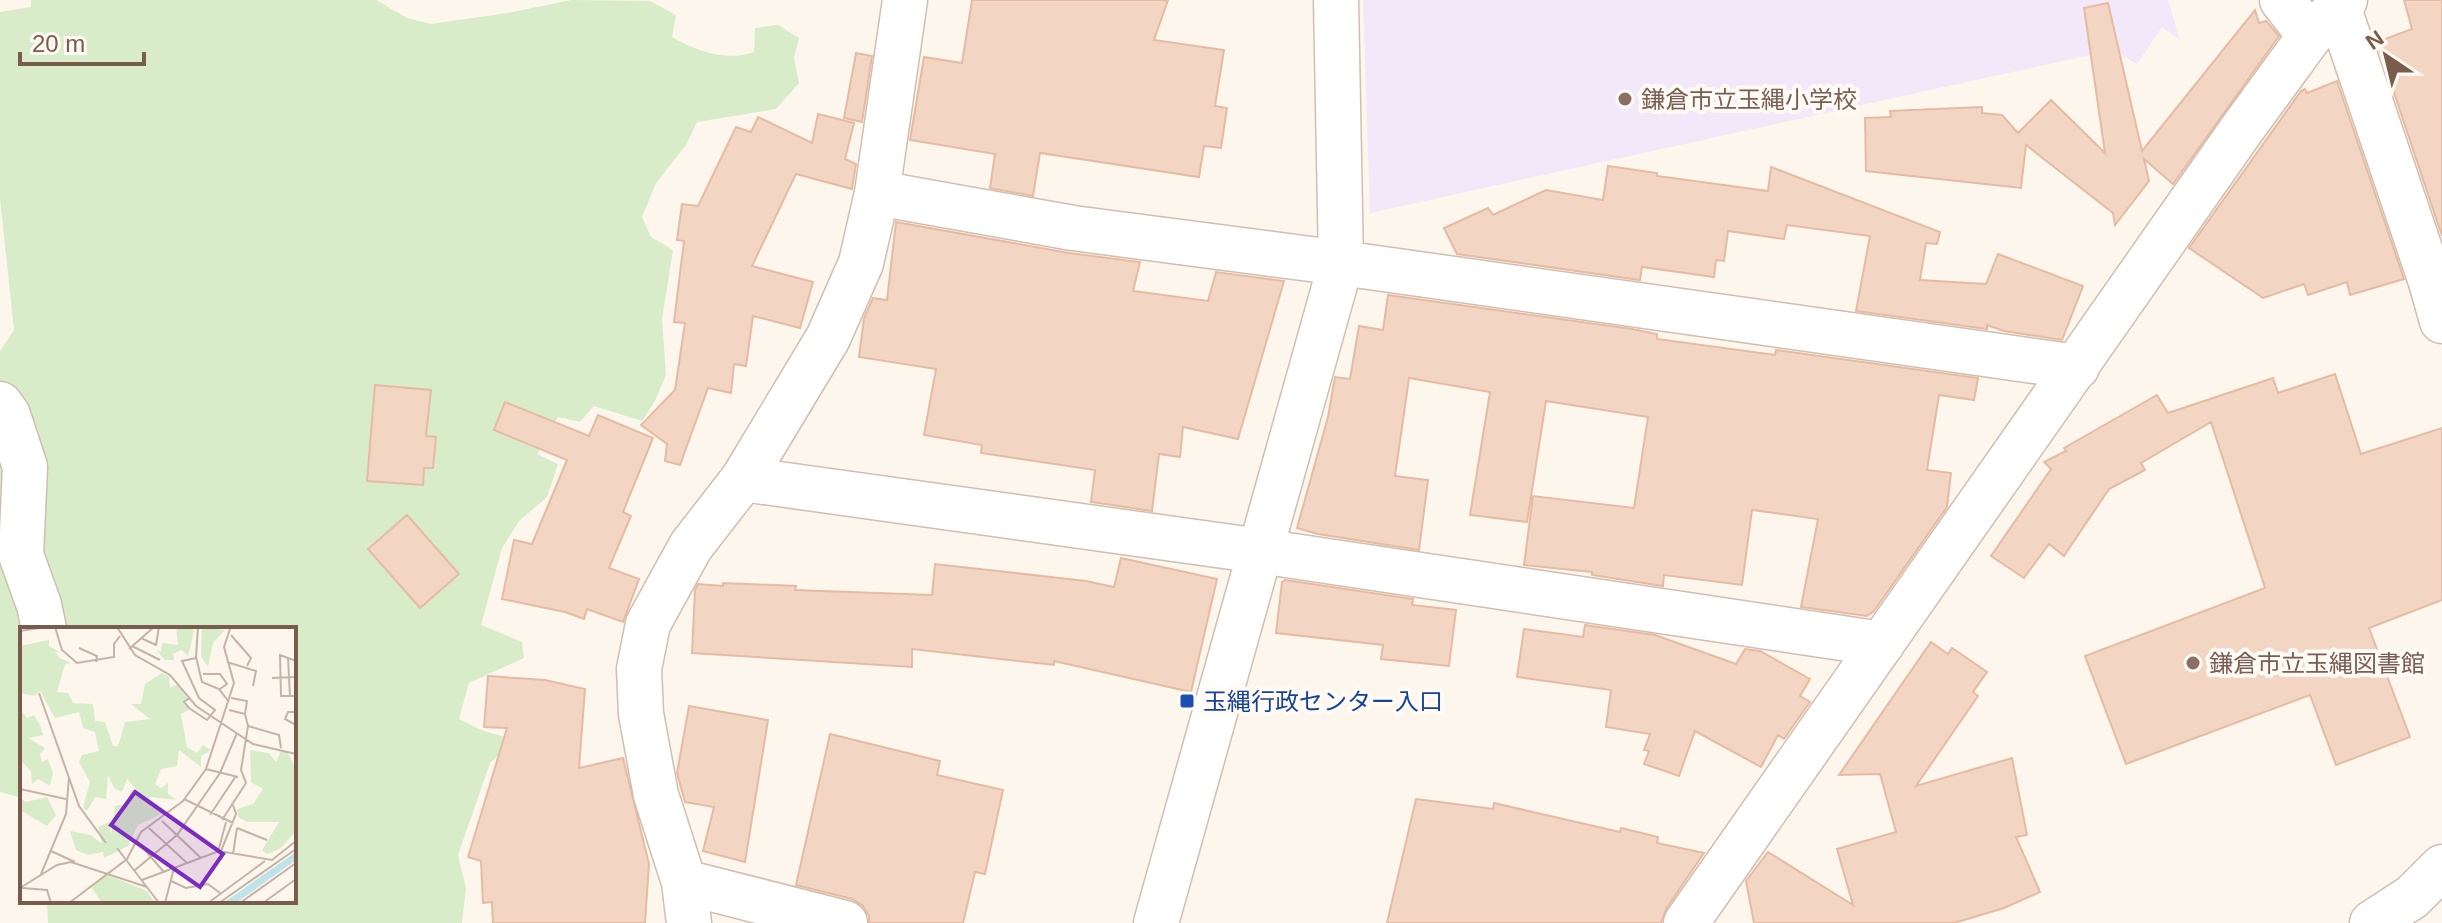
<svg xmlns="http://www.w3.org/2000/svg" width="2442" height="923" font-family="Helvetica,'Noto Sans JP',sans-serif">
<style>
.education{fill:#f3e8fa}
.green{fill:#d8ecc9}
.building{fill:#f3d5c3;stroke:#e6bba3;stroke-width:2}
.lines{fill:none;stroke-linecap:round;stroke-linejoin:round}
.minor-casing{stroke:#d1beb0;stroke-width:47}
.minor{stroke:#fff;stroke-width:44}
.education-dot{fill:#8d6e63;stroke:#fffaf3;stroke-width:3}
.transit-dot{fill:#1a4fb4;stroke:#fffaf3;stroke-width:3}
.labels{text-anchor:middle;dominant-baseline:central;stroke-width:8;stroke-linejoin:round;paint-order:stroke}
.education-label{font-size:24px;fill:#785e54;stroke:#fffaf3;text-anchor:start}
.transit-label{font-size:24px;fill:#164399;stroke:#fffaf3;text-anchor:start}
.inset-road{fill:none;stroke:#c5b3a7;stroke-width:2}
.view{fill:#7b2cbf;fill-opacity:0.15;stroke:#7b2cbf;stroke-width:4}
.inset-edge{fill:none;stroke:#7a5c4d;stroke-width:4}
</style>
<rect width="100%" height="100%" fill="#fdf6ec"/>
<path class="education" d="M1363 0H2168L2180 40 2162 27 2137 64 2113 50 1370 213Z"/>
<path class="green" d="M31 0H376L407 18 431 24 508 13 571 0 650 1 676 15 672 37C696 51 727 62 754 52L755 28 778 25 799 38 794 58 799 83 776 109 697 122 686 145 656 183 642 217 651 237 673 250 662 319 666 375 655 401 642 421 594 406 580 422 558 417 537 454 558 464 547 497 519 521 502 548 481 625 522 642 524 658 469 683 459 719 481 730 515 740 490 763 458 855 466 888 462 923H48L47 901H294V629H22V798L0 792V351L14 330 0 198V12L31 7Z"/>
<path class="building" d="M972 0H1168L1154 40 1224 50 1215 106 1227 108 1221 148 1204 146 1199 177 1040 153 1033 196 990 188 995 154 910 140 924 57 962 63Z
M2404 0H2442V236L2377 42 2412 29Z
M2108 3 2142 151 2255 10 2259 23 2266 21 2279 36 2173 184 2144 159 2149 181 2115 225 2113 213 2026 145 2021 188 1866 171 1865 118 1891 117 1890 111 1982 107V113L2002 115 2018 133 2051 100 2105 153 2084 8Z
M856 53 872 56 862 122 844 118Z
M2337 81 2404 279 2350 295 2347 282 2308 295 2304 284 2263 298 2189 248 2301 91 2305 89 2307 93Z
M818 114 854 123 845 159 856 164 852 189 796 174 752 266 813 282 800 328 753 316 746 366 734 364 731 393 708 388 680 465 665 461 667 444 641 425 675 390 685 323 674 322 684 241 677 240 682 204 698 206 736 127 751 132 758 117 812 143Z
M1608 166 1657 173V176L1768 191 1771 167 1940 232 1937 244 1926 243 1920 280 1986 284 1998 254 2083 286 2062 340 2004 331 1987 325V329L1856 311 1870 236 1787 225 1784 239 1728 231 1724 261 1716 260 1714 277 1642 267 1640 280 1457 254 1444 228 1488 208 1493 215 1546 190 1603 200Z
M896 222 1069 253 1140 262 1133 291 1208 301 1216 272 1284 281 1238 439 1183 427 1180 457 1159 454 1152 511 1091 502 1095 470 981 453 982 445 924 435 936 369 859 357 864 318 873 298 887 300Z
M1388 295 1632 329 1657 334V339L1775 355 1776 350 1978 378 1974 400 1939 395 1927 470 1951 473 1947 507 1874 611 1867 616 1801 607 1818 519 1752 510 1742 585 1664 575 1663 586 1592 575V572L1524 565 1533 496 1634 508 1648 417 1546 401 1527 522 1470 515 1490 392 1409 378 1395 476 1428 480 1419 550 1318 534 1297 528 1328 417 1335 377 1350 379 1359 326 1383 330Z
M2335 374 2361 454 2442 428V600L2369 628 2410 737 2336 765 2310 695 2126 764 2085 656 2265 588 2211 422 2141 463 2145 470 2109 489 2064 556 2049 544 2024 578 1991 556 2051 469 2044 462 2066 451 2064 448 2157 395 2168 413 2273 378 2278 393Z
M375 385 431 390 426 436 436 437 433 468H424L423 485 367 481Z
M505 402 589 436 598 415 653 438 623 512 631 516 609 568 639 579 623 622 587 609 584 619 565 612 502 599 514 540 532 544 567 460 494 430Z
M407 515 459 574 420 608 368 549Z
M1121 558 1217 579 1191 692 1054 661V665L912 649V667L692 653 695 590 698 584 723 586V583L796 586 795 590 932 595 935 564 1086 581 1114 587Z
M1285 580 1413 599 1412 605 1456 610 1449 666 1381 659 1383 645 1276 633 1282 582Z
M1585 625 1655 635 1736 664 1745 649 1760 651 1810 679 1800 696 1810 702 1784 739 1778 735 1761 767 1695 731 1679 776 1644 764 1649 751 1644 750 1650 734 1606 727 1611 690 1517 677 1524 629 1583 637Z
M1931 642 1948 654 1952 648 1987 672 1973 692 1978 696 1916 786 2012 758 2027 835 2016 837 2040 892 2004 908 1954 923H1754L1746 881 1768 852 1853 905 1837 849 1896 832 1880 774 1839 775Z
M488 676 545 680 585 689 579 768 623 758 649 864 645 923H493L492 902 483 903 481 861 468 857 507 728 484 727Z
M689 706 768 720 745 862 703 851 714 807 685 802 677 773Z
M830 734 940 761 937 775 1003 790 985 874 975 872 963 923H869V916L863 906 852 899 796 885Z
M1416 799 1493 809 1494 803 1620 832 1621 828 1658 837 1657 843 1704 853 1666 909 1661 923H1387Z"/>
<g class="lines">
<g class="minor-casing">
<path id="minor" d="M2282 0 2310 36
M2338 6 2431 282 2442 321
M877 193 1073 228 1341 263 2077 367
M0 404 8 415 25 467 21 555 39 605 44 629
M743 479 1260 551 1882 644
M684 882 845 923
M689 923 684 882 656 795 641 714 639 669 648 624 691 546 743 479 828 338 861 263 877 193 905 0
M1156 923 1341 263 1336 0
M1686 923 2242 129 2310 36 2345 0
M2372 923 2412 897 2442 867"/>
</g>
<use href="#minor" class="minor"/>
</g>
<g class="education-dot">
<circle cx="1625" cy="99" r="8"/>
<circle cx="2193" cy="663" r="8"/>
</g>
<rect class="transit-dot" x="1179" y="693" width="16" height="16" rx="4"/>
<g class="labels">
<g class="education-label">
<text x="1641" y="99">鎌倉市立玉縄小学校</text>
<text x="2209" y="663">鎌倉市立玉縄図書館</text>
</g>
<g class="transit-label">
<text x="1203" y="701">玉縄行政センター入口</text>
</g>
</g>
<g transform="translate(20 627)">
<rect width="276" height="276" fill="#fdf6ec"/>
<path d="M156 0H174L171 18 168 29 161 23 153 27 154 33H145L136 23 141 25 142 16 158 18ZM182 0 205 3 193 16 188 40 181 30ZM29 13V19L41 26 35 25 40 31 51 36 45 37 37 65 48 66 53 76 73 77 75 94 85 95 93 119H98L105 95 130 92 111 77H121L125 57 142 46 149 49 150 60 157 58 167 71 163 75 169 83 161 87 167 120 177 126 183 118 191 123 181 129V140L159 123 157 139 141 142 135 157 141 161 148 156V167L157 173 129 170 143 186 118 198 108 219 84 231 83 225 68 228 56 223 50 204 71 208 82 217 78 200 89 195 91 208 95 179 107 177 111 163H117L107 152 102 165 94 161 88 148 86 172 75 170 67 184 63 181 70 155 59 135 62 128 79 124 75 105 63 101 59 85 35 91 20 64 14 69 0 66V19ZM0 82 7 91 14 88 21 100 23 108 8 111 25 121 20 127 22 135 28 132 33 146 30 159 18 152 12 157 11 144 0 133ZM230 123 249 126 256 135 261 124 267 125 276 141V204L260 222 247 227 242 223 259 195H227L218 190 217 182 233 177 243 162 231 155ZM27 170 36 188 27 199 0 183V171L6 175ZM85 247 127 264 135 276H82L71 260Z" fill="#d8ecc9"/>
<path d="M276 225V233L216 276H203Z" fill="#bfe3e8"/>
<path class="inset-road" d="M35 0 42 23 57 36 94 30V17L100 9M97 0 115 28 150 48 176 79 233 117 276 127M178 0 176 30 182 55 199 62 209 75M0 4 26 0M211 8 231 31 227 39M121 11 136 18 139 0M112 19 140 33M59 21 77 29 76 35M109 22 134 0M268 31 270 69M276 34 260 28 261 69H276M207 35 236 44 233 59M183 47H200L207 57 200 62M252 51 276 50M19 66 59 179 86 216M169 71 164 75 169 81 187 93 195 83 179 71 162 34 176 31M211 71 227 74 225 87M276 85H268L265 92 276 98M228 99 259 108 261 121M186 142 218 150M0 162 46 172M164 172 213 196M190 188 216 149M202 193 226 156 221 143 228 99 225 87 209 83M142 194 181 231M129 201 167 236M217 201 247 213M117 214 144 245M97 221 139 276M31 224 55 235M201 224 216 187 213 178M198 225 206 195M213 227 217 201M115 243 157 208 200 146 217 106M21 247 46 187 49 150M122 253 199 224 252 233 276 214M151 254 166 261 188 257 200 266M0 261 37 238 51 235 127 260M2 261 27 263 31 276M49 276 107 232 121 205 163 174 186 142 214 56 204 20 210 2M145 276 154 241M188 276 245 234M199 276 276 222M220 276 276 236M243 276 276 252"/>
<path class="view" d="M115 165 203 227 180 260 91 198Z"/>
<rect width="276" height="276" class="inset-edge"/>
</g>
<g transform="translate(2386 56) rotate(325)" stroke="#fffaf3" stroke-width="6" paint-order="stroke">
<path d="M0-6L14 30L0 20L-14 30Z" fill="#7a5c4d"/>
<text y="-12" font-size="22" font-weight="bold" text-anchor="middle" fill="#7a5c4d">N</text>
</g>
<path d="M20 52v12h124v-12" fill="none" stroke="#7a5c4d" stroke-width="4"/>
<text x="32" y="52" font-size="24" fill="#7a5c4d" stroke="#fffaf3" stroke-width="6" paint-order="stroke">20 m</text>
</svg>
